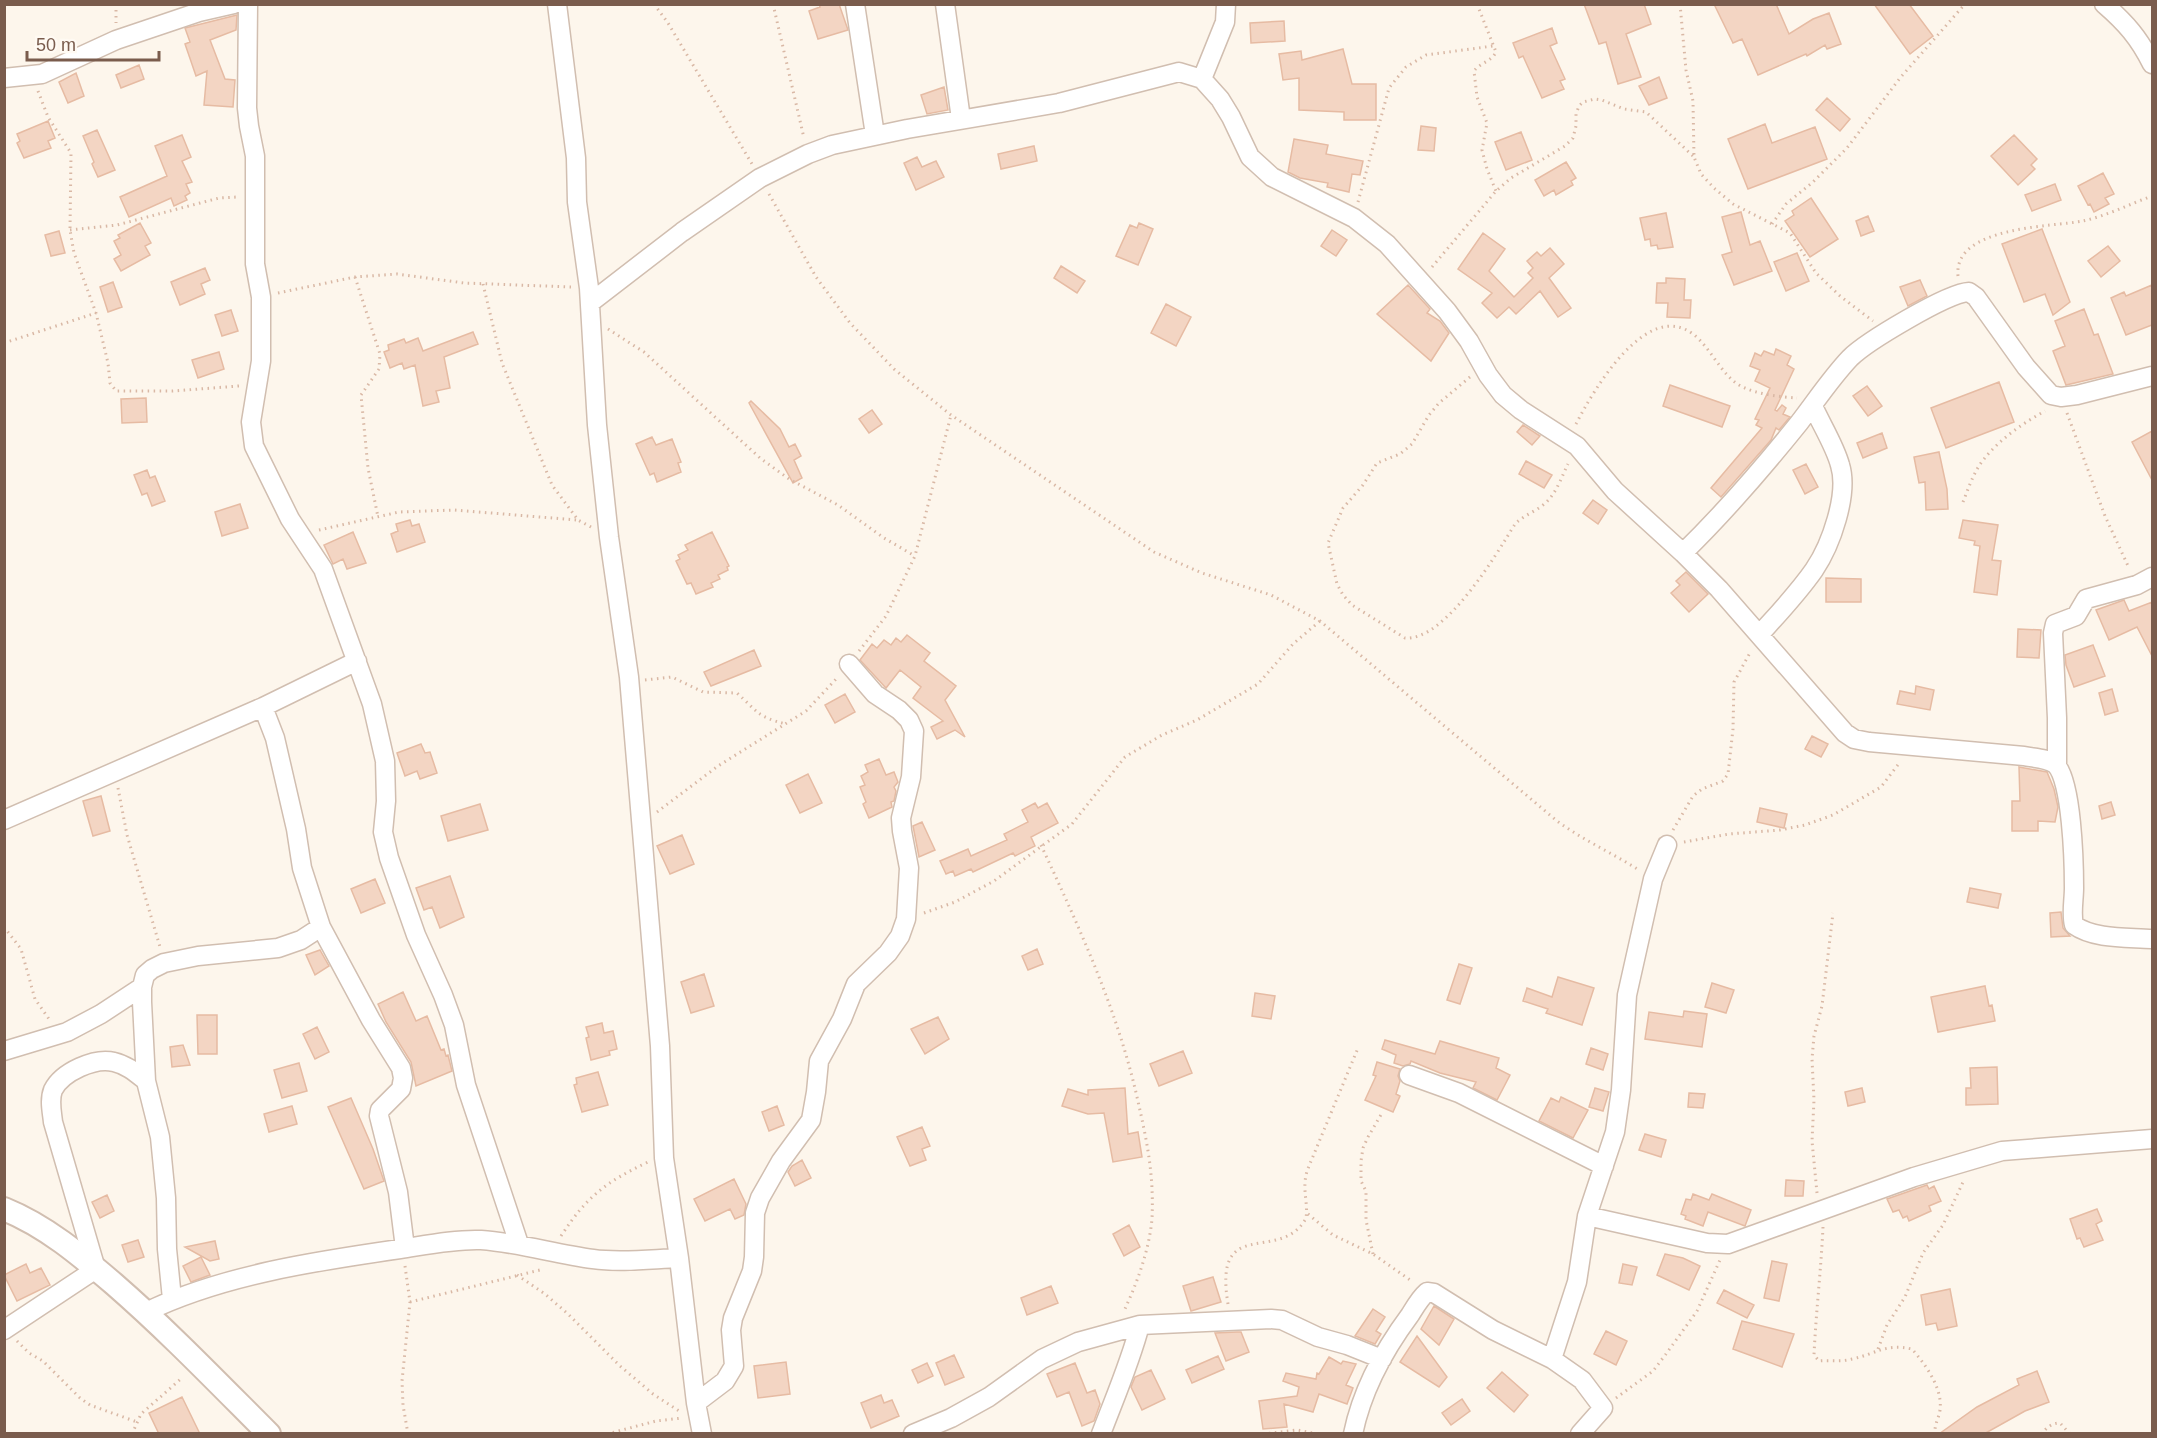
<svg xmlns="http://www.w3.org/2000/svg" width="2157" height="1438" font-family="Arial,sans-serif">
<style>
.building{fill:#f3d5c3;stroke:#e6bba3;stroke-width:1.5}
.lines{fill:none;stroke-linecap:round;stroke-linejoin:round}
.minor-casing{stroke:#d1beb0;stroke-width:21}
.tertiary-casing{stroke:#d1beb0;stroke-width:26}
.path{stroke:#d9b8a5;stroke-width:3;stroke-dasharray:1.5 4.5;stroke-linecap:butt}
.minor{stroke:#fff;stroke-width:18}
.tertiary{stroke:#fff;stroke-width:22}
</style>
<rect width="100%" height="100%" fill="#fdf6ec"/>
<path class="building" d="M819 4H839L848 30 818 39 809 11 820 7Z
M1584 4H1644L1651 24 1626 34 1641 77 1618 84 1606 42 1599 44Z
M1714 4H1776L1789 34 1813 19 1829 13 1841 44 1827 49 1825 45 1807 56 1806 54 1758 75 1742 39 1733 43Z
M1874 4H1909L1933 36 1910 54Z
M237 15 236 30 210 40 225 79 235 80 233 107 204 105 207 71 196 76 185 44 190 42 185 28Z
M1284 21 1285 41 1251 43 1250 23Z
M1552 28 1557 43 1550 46 1565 79 1560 81 1564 89 1542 98 1523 56 1519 58 1513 43Z
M1343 49 1352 84H1376V120H1344V112L1299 110V78L1283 80 1279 54 1301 51 1302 60Z
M139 65 144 79 121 88 116 75Z
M76 73 84 96 68 103 59 82Z
M1659 77 1667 98 1649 105 1639 86Z
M944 87 948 110 927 114 921 95Z
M1827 98 1850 119 1840 131 1816 110Z
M48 121 55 138 48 141 51 148 24 158 17 143 20 141 17 134Z
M1765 124 1772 143 1815 127 1827 159 1748 189 1728 139Z
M1421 126 1436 128 1434 151 1418 150Z
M97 130 115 170 98 177 92 164 94 162 83 136Z
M1521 132 1532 160 1506 170 1495 142Z
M182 135 191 157 182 161 192 182 186 184 190 193 185 196 187 200 174 206 171 198 129 217 120 197 167 176 155 146Z
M2014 135 2037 159 2031 165 2035 169 2018 185 1991 156Z
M1294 139 1328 145 1326 154 1363 161 1360 175 1352 174 1349 192 1327 187 1328 183 1300 178 1288 172Z
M1034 146 1037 161 1001 169 998 154Z
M917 157 922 167 936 161 944 177 916 190 904 163Z
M1566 162 1576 178 1571 181 1573 185 1556 195 1554 190 1544 196 1535 180Z
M2103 173 2114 194 2105 198 2109 204 2094 212 2090 204 2088 205 2078 186Z
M2055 184 2061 200 2032 211 2025 195Z
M1811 198 1838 239 1810 257 1785 221 1794 215 1792 211Z
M1741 212 1750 245 1760 241 1772 271 1734 285 1722 255 1732 252 1722 217Z
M1666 213 1673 247 1658 249 1657 245 1651 246 1650 239 1645 240 1640 218Z
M1868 216 1874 231 1861 236 1856 221Z
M140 223 151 243 145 246 150 255 121 271 114 259 121 255 114 241 120 238 118 235Z
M1139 223 1153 229 1138 265 1116 256 1130 225 1137 228Z
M2042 229 2070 302 2053 315 2045 294 2024 302 2002 244Z
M1332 230 1347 240 1336 256 1321 246Z
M59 231 65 253 51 256 45 235Z
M1483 233 1505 249 1489 271 1514 297 1533 278 1528 273 1533 268 1527 261 1537 252 1541 256 1550 248 1564 264 1549 278 1571 308 1558 317 1540 291 1516 314 1509 307 1497 318 1482 303 1492 293 1458 269Z
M2108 246 2120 261 2101 277 2088 261Z
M1797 253 1809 281 1786 291 1774 262Z
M1061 266 1085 281 1077 293 1054 278Z
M205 268 210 280 201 284 205 294 180 305 171 282Z
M1666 278 1685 279 1684 300H1691L1690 318 1667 317 1668 303H1656L1657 283H1666Z
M1920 280 1927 296 1908 306 1900 287Z
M113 282 122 307 108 312 100 287Z
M1408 285 1430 309 1427 313 1440 321 1449 333 1431 361 1377 314Z
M2152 285V325L2126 335 2111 298 2124 292 2126 296Z
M1166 304 1191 317 1176 346 1151 333Z
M2084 309 2094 335 2098 334 2113 374 2066 385 2053 351 2065 346 2055 321Z
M231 310 238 331 222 336 215 315Z
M473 332 478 344 444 357 450 388 436 391 439 402 423 406 415 365 404 369 402 363 390 368 384 352 389 350 388 345 404 339 406 343 418 338 423 351Z
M1776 349 1791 356 1787 365 1794 369 1775 410 1777 411 1782 405 1786 408 1783 414 1790 417 1779 430 1776 428 1771 440 1721 497 1711 488 1762 428 1756 425 1759 420 1755 419 1770 388 1755 381 1760 370 1750 366 1755 353 1761 356 1764 351 1774 355Z
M219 352 224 369 198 378 192 360Z
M1999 382 2014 422 1946 448 1931 408Z
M1670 385 1730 406 1722 427 1663 406Z
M1867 386 1882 406 1868 416 1853 396Z
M146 398 147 422 122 423 121 399Z
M751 401 780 429 789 447 795 444 801 456 794 460 802 478 793 483 749 403Z
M872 410 882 424 869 433 859 419Z
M1523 425 1540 436 1532 445 1517 432Z
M2152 431V480L2132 442Z
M1882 433 1887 448 1863 458 1857 443Z
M652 437 656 445 672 439 681 462 678 463 681 472 657 482 654 473 650 475 636 444Z
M1939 452 1947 489 1948 509 1926 510 1925 482 1919 483 1914 457Z
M1526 461 1552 475 1544 488 1519 474Z
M1806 464 1818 487 1805 494 1793 470Z
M147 470 150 478 155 476 165 501 152 506 147 493 142 495 134 475Z
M1593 500 1607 510 1598 524 1583 513Z
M240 504 248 528 222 536 215 512Z
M410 520 412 526 419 524 425 542 397 552 391 534 398 531 396 524Z
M1963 520 1998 525 1992 560 2001 561 1997 595 1974 592 1980 546 1974 545 1975 541 1959 538Z
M353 532 366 563 347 569 343 559 333 564 324 545Z
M712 532 729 566 727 567 728 570 718 575 720 579 711 583 713 587 696 594 691 583 687 584 676 561 680 559 678 555 688 550 685 545Z
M1686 572 1708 594 1689 612 1671 593 1680 585 1676 581Z
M1826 578 1861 579V602H1826Z
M2124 600 2129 611 2152 602V656L2137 627 2109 640 2096 610Z
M2018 629 2041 630 2039 658 2017 657Z
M907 635 930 653 924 661 956 686 945 700 965 737 955 730 937 739 931 727 943 721 913 698 921 687 900 670 886 688 860 660 872 644 877 648 884 640 891 645 896 638 901 642Z
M2093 645 2105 676 2074 687 2066 665 2065 655Z
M754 650 761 666 711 686 704 672Z
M1916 686 1934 690 1930 710 1897 704 1900 691 1915 694Z
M2112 689 2118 711 2105 715 2099 693Z
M845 694 855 712 835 723 825 705Z
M1812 736 1828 744 1821 757 1805 749Z
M421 744 425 753 430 752 437 773 420 779 417 771 405 776 397 753Z
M879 759 886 775 894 772 898 782 894 787 896 791 894 801 891 802 892 807 869 818 863 804 866 802 860 787 865 785 861 776 868 772 865 765Z
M2019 767 2047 772 2054 789 2058 807 2055 822 2038 821V831H2012V801H2020Z
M808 774 822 803 800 813 786 785Z
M101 796 110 831 93 836 83 801Z
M2111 802 2115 815 2102 819 2099 806Z
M1035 803 1038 808 1047 803 1058 823 1031 837 1035 846 1015 856 1013 853 973 872 971 869 955 876 953 871 946 874 940 861 968 849 971 856 1007 840 1004 834 1028 822 1022 810Z
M480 804 488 830 448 841 441 816Z
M1760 808 1787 814 1784 828 1757 822Z
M922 822 935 850 919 857 913 826Z
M682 835 694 864 670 874 657 846Z
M450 876 464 917 440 928 432 907 424 910 416 888Z
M375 879 385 903 361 913 351 889Z
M1970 888 2001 894 1998 908 1967 902Z
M2061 912 2063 928 2070 936 2051 937 2050 913Z
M1037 949 1043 964 1028 970 1022 956Z
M320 950 329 966 315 975 306 955Z
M1459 964 1472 968 1460 1004 1447 1000Z
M704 974 714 1006 691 1013 681 982Z
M1558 977 1594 988 1582 1025 1546 1013 1548 1009 1523 1001 1527 988 1552 997Z
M1712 983 1734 990 1726 1013 1705 1007Z
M1985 986 1989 1006 1992 1005 1995 1021 1938 1032 1931 997Z
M403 992 416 1021 427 1016 441 1050 444 1049 446 1056 448 1055 452 1071 416 1086 411 1062 386 1022 378 1004Z
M1255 993 1275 996 1271 1019 1252 1016Z
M1684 1011 1707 1014 1702 1047 1645 1039 1649 1012 1683 1017Z
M197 1015H217V1054H198Z
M938 1017 949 1039 925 1054 911 1029Z
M602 1023 604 1033 613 1031 617 1049 609 1051 610 1055 591 1060 586 1038 589 1037 586 1027Z
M317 1027 329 1052 315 1059 303 1034Z
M1385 1040 1435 1054 1440 1041 1499 1058 1496 1068 1510 1075 1497 1100 1473 1088 1476 1082 1440 1073 1411 1061 1410 1064 1403 1066 1394 1063 1396 1055 1382 1049Z
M183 1045 190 1065 172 1067 170 1047Z
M1591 1048 1608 1054 1603 1070 1586 1064Z
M1183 1051 1192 1073 1159 1086 1150 1064Z
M1377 1062 1400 1069 1398 1076 1400 1081 1396 1094 1400 1096 1393 1112 1365 1100 1376 1076 1373 1075Z
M299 1063 307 1091 282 1098 274 1070Z
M1997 1067 1998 1104 1966 1105V1088H1971L1970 1068Z
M598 1072 608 1105 582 1112 574 1085 577 1084 576 1078Z
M1125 1088 1128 1134 1138 1132 1142 1157 1113 1162 1104 1113 1088 1114 1062 1106 1068 1089 1088 1095V1090Z
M1595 1088 1609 1092 1603 1111 1589 1107Z
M1862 1088 1865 1102 1848 1106 1845 1092Z
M1689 1093 1705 1094 1703 1108 1688 1107Z
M1561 1097 1588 1110 1573 1138 1539 1121 1551 1098 1559 1102Z
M351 1098 373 1149 384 1181 364 1189 328 1107Z
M292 1106 297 1124 269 1132 264 1114Z
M777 1106 784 1125 769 1131 762 1112Z
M922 1127 930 1146 922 1149 926 1160 910 1166 897 1137Z
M1645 1134 1666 1140 1661 1157 1639 1150Z
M802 1160 811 1178 795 1186 788 1172 792 1166Z
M734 1179 746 1204 744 1215 735 1219 730 1209 705 1221 694 1199Z
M1786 1180 1804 1181 1803 1196H1785Z
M1927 1185 1929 1189 1934 1186 1941 1201 1929 1206 1931 1211 1909 1221 1907 1216 1903 1218 1899 1210 1893 1212 1887 1199Z
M1693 1194 1709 1200 1712 1194 1751 1210 1745 1226 1708 1212 1703 1226 1685 1219 1686 1216 1681 1214 1686 1199 1691 1200Z
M107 1195 114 1211 100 1218 92 1202Z
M2097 1209 2102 1221 2096 1224 2103 1240 2084 1247 2080 1238 2077 1239 2070 1219Z
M1129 1225 1140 1247 1124 1256 1113 1234Z
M138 1240 144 1257 128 1262 122 1245Z
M215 1241 219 1259 210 1261 185 1247Z
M1665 1254 1683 1258 1700 1266 1689 1290 1657 1275Z
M201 1257 210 1275 191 1282 183 1266Z
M1772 1261 1787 1264 1779 1301 1764 1298Z
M26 1264 30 1273 41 1268 50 1285 17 1301 4 1275Z
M1623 1264 1637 1267 1632 1285 1619 1283Z
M1213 1277 1221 1302 1191 1311 1183 1286Z
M1051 1286 1058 1303 1027 1315 1021 1298Z
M1950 1289 1957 1326 1938 1330 1936 1323 1926 1325 1921 1295Z
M1724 1290 1754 1305 1747 1318 1717 1303Z
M1434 1306 1454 1319 1439 1345 1421 1329Z
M1373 1309 1385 1317 1376 1331 1381 1334 1375 1344 1355 1336Z
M1742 1321 1794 1334 1782 1367 1733 1349Z
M1606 1331 1627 1341 1616 1365 1594 1354Z
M1237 1332H1241L1249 1352 1226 1361 1215 1333Z
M1417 1336 1447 1377 1439 1387 1400 1362Z
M954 1355 964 1377 945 1385 936 1363Z
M1218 1356 1224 1369 1192 1383 1186 1370Z
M1329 1357 1341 1364 1343 1361 1356 1364 1346 1385 1353 1388 1347 1404 1319 1394 1313 1412 1284 1404 1287 1427 1263 1429 1259 1401 1297 1396 1299 1387 1283 1381 1286 1373 1316 1379 1317 1373 1319 1374Z
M786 1362 790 1394 758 1398 754 1366Z
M927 1363 933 1376 918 1383 912 1370Z
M1075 1363 1087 1393 1095 1390 1100 1404 1094 1421 1082 1426 1069 1392 1057 1397 1047 1374Z
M1151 1370 1165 1399 1142 1410 1131 1387 1135 1377Z
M2037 1371 2049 1402 2025 1411 1984 1434H1939L1977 1407 2019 1385 2017 1379Z
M1502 1372 1528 1395 1514 1412 1487 1388Z
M881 1395 884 1403 892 1400 899 1416 871 1428 861 1403Z
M182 1397 200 1434H159L149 1413Z
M1462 1399 1470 1411 1451 1425 1442 1413Z"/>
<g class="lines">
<g class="minor-casing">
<path id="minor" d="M248 4 247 108 249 126 255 156V264L261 297V361L251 422 254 446 290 519 323 569 372 704 385 761 386 801 383 832 389 858 416 935 443 995 454 1025 466 1085 519 1244
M557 4 576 158 577 202 589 288 597 425 609 537 629 677 660 1046 664 1158 679 1258 696 1403 702 1434
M855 4 875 135
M945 4 961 119
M2104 4C2126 23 2139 38 2152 64
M4 78 42 74 116 40 199 12 234 4
M1202 79 1225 22 1226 4
M590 303 682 232 760 178 808 154 832 145 907 129 1059 103 1179 72 1202 79 1220 99 1231 117 1250 157 1272 177 1354 218 1387 244 1447 311 1469 341 1488 375 1503 395 1521 410 1577 446 1615 491 1683 553 1719 589 1845 733 1854 739 1869 742 2024 756C2033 758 2047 758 2055 764 2072 778 2074 864 2074 888 2074 900 2071 914 2074 925 2095 940 2129 937 2152 939
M1683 553C1725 512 1762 469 1799 423 1816 401 1831 378 1850 358 1866 342 1947 293 1969 292L1976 297 2026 367 2051 395 2061 397 2077 395 2152 376
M1760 634C1779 613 1798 593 1814 570 1831 545 1849 494 1840 465 1835 446 1821 424 1813 406
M263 707 275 738 296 829 302 868 321 927 371 1020 401 1068 403 1078 401 1089 380 1110 379 1116 398 1192 405 1248
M2057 765V718L2053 633 2055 624 2076 616 2086 599 2137 585 2152 577
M4 820 263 707 357 661
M4 1051 67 1032 101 1014 142 987
M1409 1075 1459 1093 1604 1166
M1587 1216 1707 1243 1728 1244 1914 1177 2002 1151 2152 1139
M172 1299 167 1249 166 1198 160 1137 146 1081 142 1002V987L145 975 152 969 164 963 198 956 278 948 301 940 321 927
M146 1312C222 1275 317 1261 400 1249 426 1245 455 1239 481 1240 520 1243 555 1254 593 1259 620 1263 652 1259 679 1258
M4 1330 96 1269 53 1122C52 1112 49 1100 53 1090 62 1072 95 1057 114 1062 127 1065 136 1073 146 1081
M1552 1359 1577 1282 1587 1216 1615 1132 1621 1090 1627 995 1653 879 1667 845
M696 1403 725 1381 734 1366 731 1330 733 1318 752 1271 754 1257 755 1213 760 1198 781 1161 811 1120 816 1092 819 1061 842 1019 856 984 888 953 900 936 906 919 909 868 902 831 901 818 911 777 914 731 909 720 899 710 875 694 849 664
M913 1434 951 1418 989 1397 1042 1359 1078 1342 1140 1325 1271 1319 1282 1320 1318 1337 1347 1345 1382 1359
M1101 1434C1115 1397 1130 1363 1140 1325
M1353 1434C1362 1390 1384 1350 1410 1315 1415 1307 1420 1298 1427 1292L1434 1293 1493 1330 1552 1359 1582 1380 1603 1408 1580 1434"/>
</g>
<g class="tertiary-casing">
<path id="tertiary" d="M4 1209C46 1226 80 1255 114 1284 168 1331 218 1383 269 1434"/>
</g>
<path class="path" d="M116 4V23
M654 4 668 23 752 164
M773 4 804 138
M1477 4 1496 52C1492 61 1480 63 1474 71L1477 97 1487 123 1482 150 1487 169 1496 191
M1680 4 1686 70 1693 101 1694 157 1701 174 1714 188 1733 204 1790 233 1816 273 1840 296 1873 321
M38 91 48 117 71 153 70 230 74 253 96 313 108 363 110 383 116 391H173L239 386
M769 194 816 277 850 323 894 369 951 415 1154 552 1202 573 1271 595 1320 621 1557 821C1583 840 1612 853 1639 870
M1358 202 1389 88 1406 67 1426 55 1493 46
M1772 224 1786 204 1813 182 1847 148 1900 78 1965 4
M70 230 117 225 219 198 237 197
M1432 267 1496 191 1511 178 1565 146 1573 138 1576 126V114L1579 106 1583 102 1595 99 1602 100 1624 109 1646 112 1693 156
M1958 276C1953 226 2052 227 2083 221 2106 216 2130 204 2152 196
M355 277 380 354 379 369 361 395 368 468 378 517
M483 284 502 363 552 485 578 520 591 527
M278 293 355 277 397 274 464 283 571 287
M608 329 644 352 760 458 789 479 838 505 884 538 915 556
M4 343 96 313
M1470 377 1439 403 1429 415 1412 444 1400 454 1377 463 1363 485 1343 508 1328 543 1337 584 1343 595 1352 605 1405 638C1445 641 1496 555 1515 524 1523 516 1534 512 1543 505 1556 495 1561 478 1568 464
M2067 413 2105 516 2129 568
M1576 424C1593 391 1646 299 1693 334 1711 348 1720 373 1739 385 1754 394 1780 397 1797 398
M1963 502C1969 487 1974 471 1984 459 2000 439 2023 423 2045 411
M319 530 399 512 454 510 577 520
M859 651 886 616 915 556 951 415
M645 680 672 677 703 692 737 693C757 711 757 717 786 724
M118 788 127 835 160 947
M657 812 718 766 806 711 838 677
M1673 830 1693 796 1702 789 1723 781 1728 774 1733 729 1734 682 1751 651
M1684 842 1729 834 1780 830 1805 825 1833 815 1881 787 1900 762
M1041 845C1079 927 1117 1009 1137 1097 1147 1141 1154 1174 1152 1219 1149 1251 1137 1283 1124 1311
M924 913 955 902 994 881 1072 824 1125 757 1162 735 1197 720 1258 684 1293 644 1320 621
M4 927 21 949 35 999 49 1019
M1817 1193 1812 1141 1814 1100 1812 1059 1814 1036 1822 1006 1833 913
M1308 1214 1333 1235 1373 1254 1413 1282
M1823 1227C1821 1270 1816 1312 1814 1355L1819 1361C1830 1360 1842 1362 1852 1359 1876 1354 1885 1343 1912 1349 1925 1364 1943 1388 1940 1410 1939 1418 1934 1425 1935 1434
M561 1236C587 1196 606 1182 648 1162
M1373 1254 1366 1220V1191L1361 1181V1161L1363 1148 1368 1137 1382 1113
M405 1266 410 1302 402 1381 403 1405 408 1434
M517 1275 545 1294 568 1314 620 1366 653 1394 679 1411
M410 1302 544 1269
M1228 1304C1213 1214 1278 1264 1305 1220 1309 1213 1304 1193 1305 1184 1305 1177 1307 1171 1309 1166L1358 1048
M17 1341 29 1353 43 1361 80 1398 90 1405 137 1422
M1878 1349 1887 1325 1905 1297 1923 1253 1943 1225 1964 1180
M1616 1398 1653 1371 1666 1354 1697 1311 1720 1260
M132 1434 141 1414 183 1377
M607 1434 656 1421 682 1418
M1263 1434 1297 1430 1318 1434
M2041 1434C2047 1428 2051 1423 2060 1423L2070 1434"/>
<use href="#minor" class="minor"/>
<use href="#tertiary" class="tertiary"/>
</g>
<rect width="2157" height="1438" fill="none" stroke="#7a5c4d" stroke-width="12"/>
<path d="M27 51v9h132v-9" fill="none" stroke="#7a5c4d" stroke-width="3"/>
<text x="36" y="51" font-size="18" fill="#7a5c4d" stroke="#fffaf3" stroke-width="4.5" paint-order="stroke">50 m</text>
</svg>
